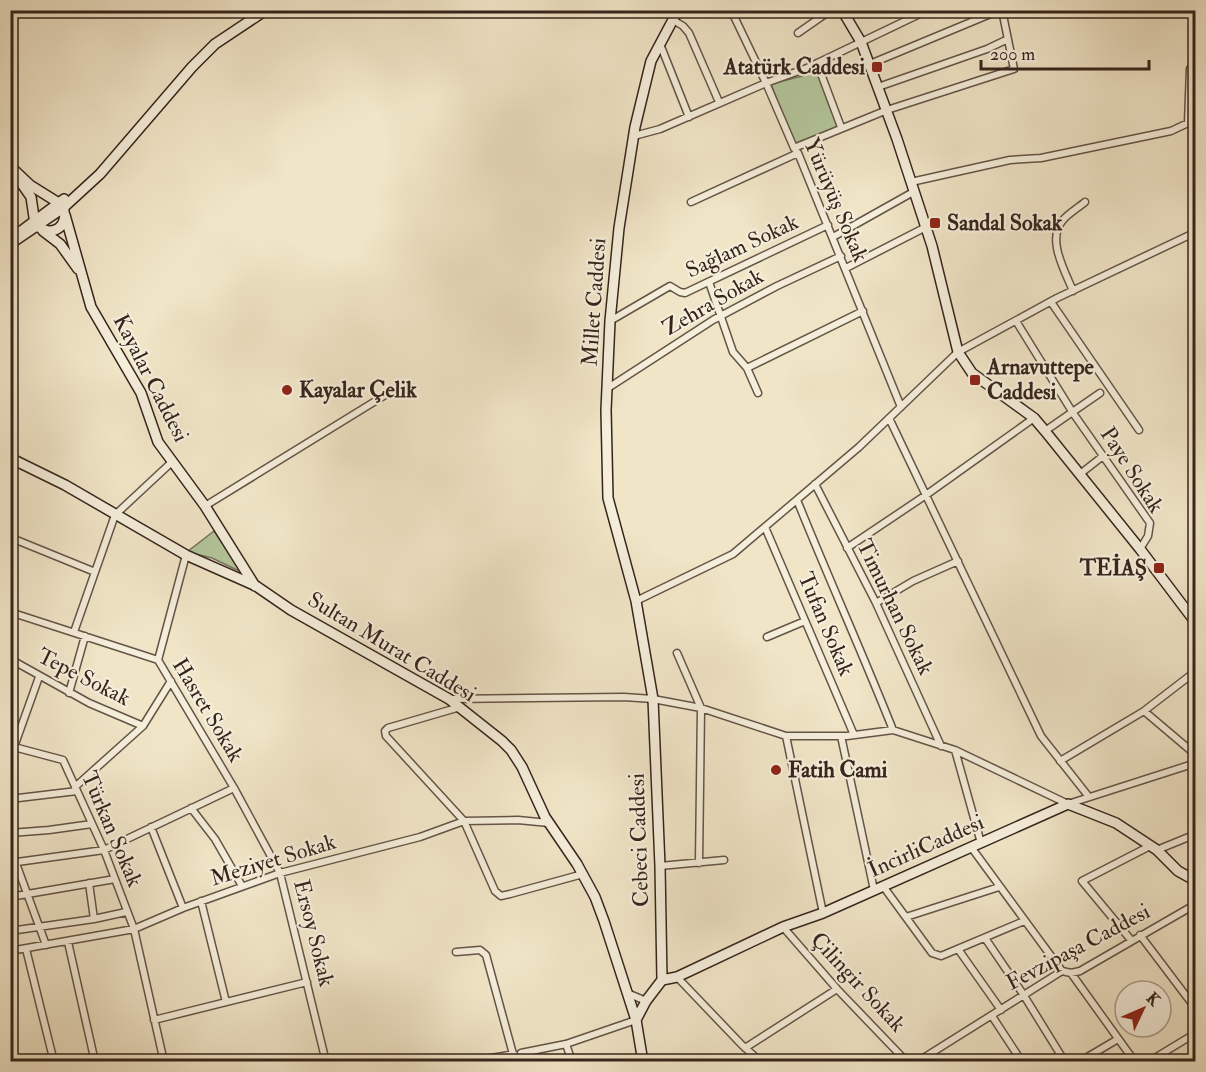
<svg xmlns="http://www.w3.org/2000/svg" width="1206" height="1072" font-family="'IM FELL Double Pica',serif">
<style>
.green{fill:#b3c69b;stroke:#74755c;stroke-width:1.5}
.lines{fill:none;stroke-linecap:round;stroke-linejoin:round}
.street-casing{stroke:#645447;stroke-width:9}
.secondary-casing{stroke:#36241c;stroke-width:12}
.street{stroke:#f5eedb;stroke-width:6}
.secondary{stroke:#f5eedb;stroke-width:9}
.poi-dot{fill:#8f2418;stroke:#f5eedb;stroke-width:2}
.labels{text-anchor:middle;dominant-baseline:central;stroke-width:4.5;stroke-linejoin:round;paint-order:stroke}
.poi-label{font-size:22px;font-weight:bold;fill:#36241c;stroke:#f5eedb;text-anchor:start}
.street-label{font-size:22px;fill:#36241c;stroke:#f5eedb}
</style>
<rect width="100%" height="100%" fill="#f0e5c7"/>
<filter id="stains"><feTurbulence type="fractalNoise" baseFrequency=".00333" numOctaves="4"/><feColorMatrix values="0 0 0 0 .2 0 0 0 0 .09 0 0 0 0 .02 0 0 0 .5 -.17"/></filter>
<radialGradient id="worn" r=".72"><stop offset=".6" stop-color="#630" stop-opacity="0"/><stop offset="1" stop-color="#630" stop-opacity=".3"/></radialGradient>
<path class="green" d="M818 72 839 127 794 144 771 84Z
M214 531 240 569 239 571 212 558 187 552Z"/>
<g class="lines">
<g class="street-casing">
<path id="street" d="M731 10 766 83 794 148 798 153 901 407
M673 20 683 26 689 33 719 102
M798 33 831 10
M660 44 689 117
M817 63 841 127
M870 64 1000 10
M878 87 987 49 1008 39
M634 136 660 129 766 83 807 68 928 10
M794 148 887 110 1014 69 1002 10
M911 182 1010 160 1041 158 1171 131 1188 123 1190 69 1196 68
M691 202 798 153
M833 237 915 191
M846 268 926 227
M709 282 733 352 747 368 758 393
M1073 291C1065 271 1046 239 1063 220 1069 213 1078 208 1085 202
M1051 302 1139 430
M610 321 670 286 680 292 685 293 828 225
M1016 321 1073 413 1150 523 1148 536 1140 549
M747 368 863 311
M608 388 713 320 777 286 841 256
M889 418 1041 736 1089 797
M1045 431 1100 393
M1080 474 1103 456
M815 484 876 603 941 746
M797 500C828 577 862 652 893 730
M205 506 395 389
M765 527 854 735
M14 539 95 572
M847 548 926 495 1034 418
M636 601 733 554 859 447 958 352 1057 298 1196 232
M876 603 913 581 958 561
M10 612 158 660 234 788 280 873 326 1062
M74 632 115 515 173 461
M767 637 805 621
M677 653 701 708 699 863
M10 659 89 703 143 726
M158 660 186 555
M39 677 14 747 63 760 104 850 134 929 164 1062
M69 693 85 636
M450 699 624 697 653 699 701 708 786 736H847L893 730 955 750 1068 804 1196 763
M460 707 388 728 385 731 386 736 464 821 495 891 501 896 510 894 583 874
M1144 711 1196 755
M786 736 823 913
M841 736 874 890
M955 750 981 843
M1060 761 1144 711 1196 671
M75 787 143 726 171 681
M10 799 77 791
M191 808 215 839 242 886
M151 827 183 908
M10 833 49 830 92 824
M1193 835 1196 844
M10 847 46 945
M971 847 1062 971
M1157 850 1196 834
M10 863 104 850 234 788
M660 866 724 860
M89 883 94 919
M883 886 932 953 941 956 1024 921
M10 897 115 879
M201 901 226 1002
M906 917 999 887
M783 927 837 989 907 1062
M10 931 94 919 126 912
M1140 935 1196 1009
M985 938 1023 994 1065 1062
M1131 940 1082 881 1150 846
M68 942 95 1062
M26 949 54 1062
M958 949 1001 1010
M10 951 134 929 183 908 280 873 420 837 464 821 518 820 549 823
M456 952 480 950 486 955 513 1054
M1071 973 1135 1062
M677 977 742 1045 761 1062
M627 993 646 1001
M992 1016 1022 1062
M154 1020 307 982
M745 1048 837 989
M468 1062 514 1054
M523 1062 521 1053 566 1044
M572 1062 566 1044 636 1020
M917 1062 1062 971 1071 973 1080 971 1196 904
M1079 1062 1118 1039
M1148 1062 1196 1033"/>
</g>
<g class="secondary-casing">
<path id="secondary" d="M842 10 861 42 897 139 932 246 958 352 972 373 1034 418 1045 431 1140 549 1196 623
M10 166 30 185 62 205C72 226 51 240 35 224L31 197 10 167
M65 215 91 307 141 393 158 442 205 506 255 586
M43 231 60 244 78 269
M17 234 64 199
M10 244 63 208 100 174 192 67 215 44 266 10
M10 458 65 485 186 555 256 586 291 610 449 699 502 741 511 750 522 767 545 817 577 864 595 897 604 921 636 1020 643 1062
M662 980 660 866 653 699 636 601 608 498 606 410 610 321 619 228 635 127 651 61 676 14V10
M662 980 677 977 783 927 823 913 1068 804 1116 823 1157 850 1178 871 1196 881
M636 1020 646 1001 662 980"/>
</g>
<use href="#street" class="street"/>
<use href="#secondary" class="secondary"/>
</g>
<g class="poi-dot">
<rect x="871" y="61" width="12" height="12" rx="3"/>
<rect x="929" y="217" width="12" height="12" rx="3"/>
<rect x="969" y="374" width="12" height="12" rx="3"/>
<circle cx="287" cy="390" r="6"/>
<rect x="1153" y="562" width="12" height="12" rx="3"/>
<circle cx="776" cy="770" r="6"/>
</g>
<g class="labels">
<g class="poi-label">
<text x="865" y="67" text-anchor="end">Atatürk Caddesi</text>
<text x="947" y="223">Sandal Sokak</text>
<text x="987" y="367">Arnavuttepe<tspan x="987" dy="25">Caddesi</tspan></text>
<text x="299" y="390">Kayalar Çelik</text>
<text x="1147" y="568" text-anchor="end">TEİAŞ</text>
<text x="788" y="770">Fatih Cami</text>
</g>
<g class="street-label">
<text transform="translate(836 200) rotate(67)">Yürüyüş Sokak</text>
<text transform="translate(742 246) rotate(-25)">Sağlam Sokak</text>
<text transform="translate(594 302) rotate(-86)">Millet Caddesi</text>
<text transform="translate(713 302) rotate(-30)">Zehra Sokak</text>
<text transform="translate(151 378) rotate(63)">Kayalar Caddesi</text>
<text transform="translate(1132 470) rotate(57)">Paye Sokak</text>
<text transform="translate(895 607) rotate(64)">Timurhan Sokak</text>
<text transform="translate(826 624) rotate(67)">Tufan Sokak</text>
<text transform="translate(392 647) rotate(31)">Sultan Murat Caddesi</text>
<text transform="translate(84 677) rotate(27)">Tepe Sokak</text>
<text transform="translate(208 710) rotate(59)">Hasret Sokak</text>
<text transform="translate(112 829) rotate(67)">Türkan Sokak</text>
<text transform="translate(639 840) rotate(-92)">Cebeci Caddesi</text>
<text transform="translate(926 846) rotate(-24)">İncirliCaddesi</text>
<text transform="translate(273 860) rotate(-17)">Meziyet Sokak</text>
<text transform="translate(314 933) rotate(76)">Ersoy Sokak</text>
<text transform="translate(1078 947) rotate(-28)">Fevzipaşa Caddesi</text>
<text transform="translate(858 982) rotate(47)">Çilingir Sokak</text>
</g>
</g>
<rect width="1206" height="1072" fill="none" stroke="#f0e5c7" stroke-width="36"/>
<rect x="12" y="12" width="1182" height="1048" fill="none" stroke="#36241c" stroke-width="3"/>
<rect x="18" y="18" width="1170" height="1036" fill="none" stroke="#36241c" stroke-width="1.5"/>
<g transform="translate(1143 1009) rotate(46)"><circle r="28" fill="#f5eedb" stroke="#a99d8f" stroke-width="1.5"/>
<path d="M0-4.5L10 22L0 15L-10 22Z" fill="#8f2418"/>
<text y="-9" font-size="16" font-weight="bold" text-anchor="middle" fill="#36241c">K</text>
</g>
<path d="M981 60v9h168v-9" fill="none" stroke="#36241c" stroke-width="3"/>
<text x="990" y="60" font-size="18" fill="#36241c" stroke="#f5eedb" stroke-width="4.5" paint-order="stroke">200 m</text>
<rect width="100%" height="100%" filter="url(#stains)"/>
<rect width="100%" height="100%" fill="url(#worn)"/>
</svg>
